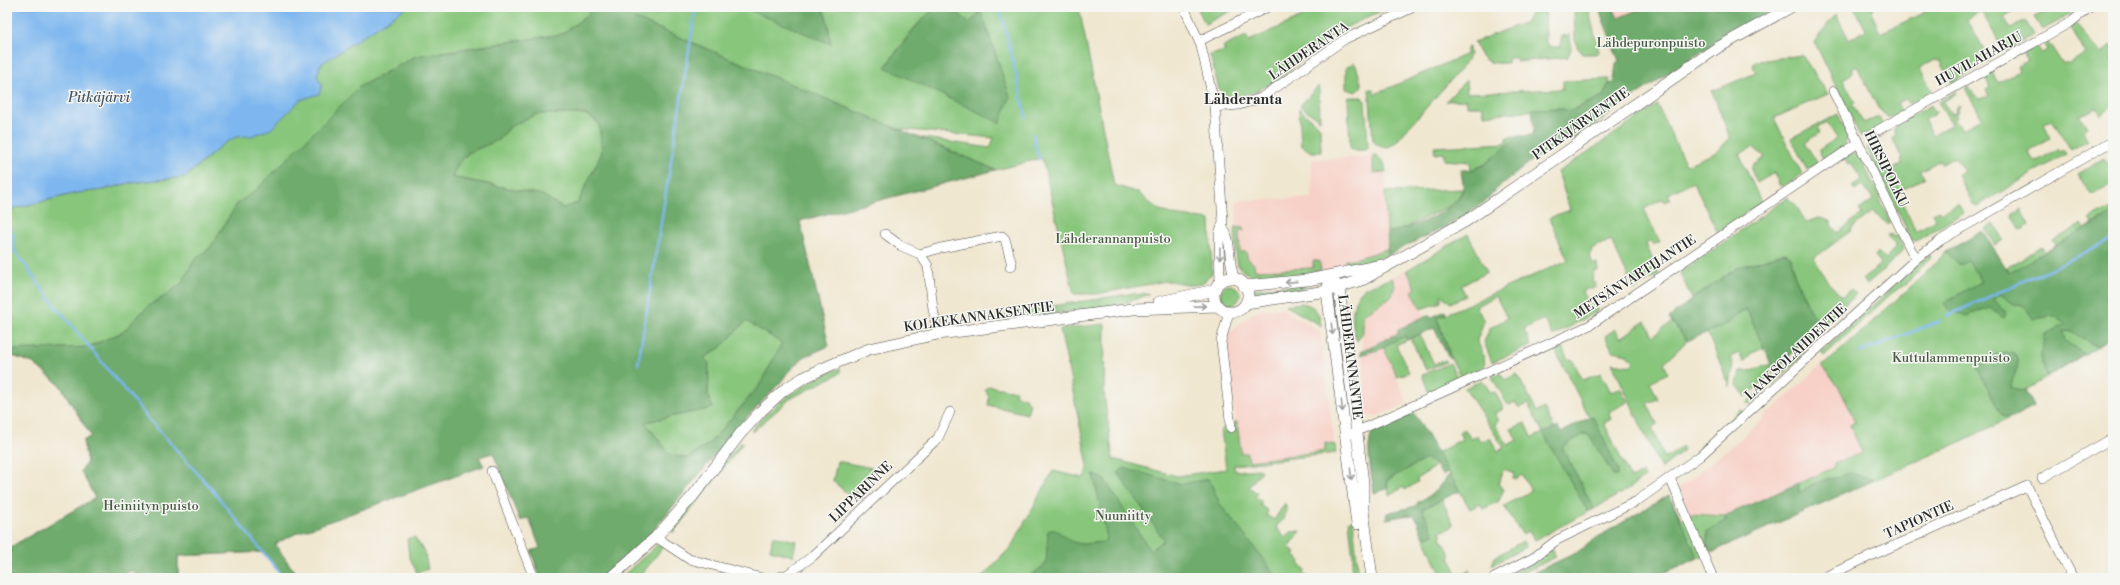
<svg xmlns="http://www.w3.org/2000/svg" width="2120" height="585" font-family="'Libre Bodoni',serif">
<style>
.built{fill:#f7d1c7}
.green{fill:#88c67c;stroke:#5a7854}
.forest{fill:#6eab6c;stroke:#4c6b4c;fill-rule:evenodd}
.water{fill:#7eb7ef;stroke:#54718d}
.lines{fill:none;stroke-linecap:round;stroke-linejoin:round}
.stream{stroke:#7eb7ef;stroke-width:2.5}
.minor-casing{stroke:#494744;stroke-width:10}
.major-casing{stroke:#494744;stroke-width:12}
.minor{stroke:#fff;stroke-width:9}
.major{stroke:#fff;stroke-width:11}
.oneway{stroke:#a0a0a0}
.labels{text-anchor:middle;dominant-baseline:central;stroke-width:3;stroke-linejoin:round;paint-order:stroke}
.park-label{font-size:13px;fill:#475a43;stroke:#f6f6f2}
.street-label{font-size:13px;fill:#2b2b2b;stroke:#f6f6f2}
.water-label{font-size:14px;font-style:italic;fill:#456;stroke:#f6f6f2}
.neighbourhood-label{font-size:14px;font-weight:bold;fill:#2b2b2b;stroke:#f6f6f2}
</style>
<rect width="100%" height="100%" fill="#f6f6f2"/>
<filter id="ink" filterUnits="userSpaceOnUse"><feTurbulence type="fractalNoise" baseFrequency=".025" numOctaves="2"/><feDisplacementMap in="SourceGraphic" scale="8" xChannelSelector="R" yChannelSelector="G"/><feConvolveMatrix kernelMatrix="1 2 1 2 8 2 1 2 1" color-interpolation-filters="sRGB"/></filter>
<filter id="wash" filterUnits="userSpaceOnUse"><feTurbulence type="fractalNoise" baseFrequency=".012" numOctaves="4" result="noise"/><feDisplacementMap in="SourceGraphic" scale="16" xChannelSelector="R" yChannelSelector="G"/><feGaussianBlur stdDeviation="0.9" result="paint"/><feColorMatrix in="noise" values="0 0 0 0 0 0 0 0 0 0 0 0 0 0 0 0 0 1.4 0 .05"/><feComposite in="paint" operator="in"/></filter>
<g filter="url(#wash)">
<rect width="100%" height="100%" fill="#f0e7d0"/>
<path class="built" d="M1613 7H1644L1617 18Z
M1376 157 1385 168 1389 255 1348 269 1293 274 1243 270 1237 261 1236 201 1312 198V159Z
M1407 269 1416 289 1412 291 1425 317 1381 343 1408 403 1376 417 1366 415 1360 298 1369 289Z
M1281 308 1320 331 1335 448 1334 453 1240 463 1226 341 1227 334 1254 312Z
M1821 365 1837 382 1841 390 1855 422 1850 425 1862 452 1835 464 1833 468 1725 516 1690 514 1679 488 1737 442Z"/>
<path class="green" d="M393 7H587L589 14 562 34 416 56 359 87 256 190 237 204 210 248 195 259 182 283 165 296 148 306 123 332 88 347 263 552 178 556V578H136L134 570 112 578H7V549L95 498 81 471 87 462 83 441 91 436 60 385 33 363 7 354V210L77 193 103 190 129 183 185 177 211 155 280 87Z
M607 7H742L831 43 827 19 822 7H940C917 18 905 42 889 61L1000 123 980 9 978 15 969 23 958 13 940 7H1079L1114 185 1139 193 1157 209 1173 215 1210 220 1212 273C1198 294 1185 281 1166 281L1097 294H1074L1042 158 996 170 918 137 990 148 994 138 898 129Z
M1197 7H1239L1205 24Z
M1324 7H1389C1370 17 1347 25 1329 38 1310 51 1242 120 1219 89L1210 55 1225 51 1223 47 1246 36 1249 41Z
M1534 7H1545L1546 43 1549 44V47H1561V36L1570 35 1571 49 1568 57 1516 62 1517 58H1509L1508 63C1487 64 1482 62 1474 42L1526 22Z
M1574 7H1588L1599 52 1596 54H1583L1577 47 1575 40Z
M1854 7H1874L1872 13 1880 33 1924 13 1923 7H2017L2018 8 2004 17 2011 29 2025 20 2034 35 2005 52 1981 11 1967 19 1990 60 1952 83 1940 60 1937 61 1935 59 1919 68 1933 92 1909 104 1906 99 1897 103 1902 113 1889 118 1878 108 1857 66 1851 69 1853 73 1843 79 1855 102 1852 103 1864 123 1879 117 1883 126 1860 136 1815 43 1820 34 1836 14 1849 40 1866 30Z
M2047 7H2078L2059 21 2042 30 2034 17 2049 10Z
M2076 24 2102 53 2113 44V104L2107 111 2101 115 2096 108 2080 116 2087 127 2083 131 2088 140 2071 150 2053 121 2044 124 2051 138 2028 152 2035 162 2058 149 2060 152 2063 149 2066 154 1977 206 1973 204 1958 175 1964 171 1955 157 1942 164 1940 160 1921 171 1925 178 1897 192 1916 231 1936 220 1933 213 1939 210 1941 213 1958 203 1963 213 1916 241 1912 240 1867 149 1871 142 1885 135 1872 143 1881 158 1882 157 1890 171 1902 164 1900 160 1902 159 1892 137 1896 135 1894 129 1897 125 1931 105 1936 113 1924 120 1933 135 1952 124 1938 102 1956 91 1957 93 1943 102 1951 114 1956 111 1955 108 1959 105 1960 107 1957 109 1958 112 1955 113 1957 117 1955 119 1962 130 1982 118 1965 88 1968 87 1979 99 1989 96 1986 90 1990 88 1984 74 1991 70 1998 83 2019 71 2017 66 2028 61 2023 53 2036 45 2042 53 2047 50 2043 43 2047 40 2062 63H2070L2086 53 2070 28Z
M1469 46 1470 54 1464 65 1395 143C1387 150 1378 148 1373 140L1369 89H1373L1375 94 1467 54V47Z
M1802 55 1828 94 1774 118 1802 174 1784 186H1780L1774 173 1757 183 1752 172V166L1765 157 1753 147 1739 154 1761 202 1718 233 1693 182 1668 194 1671 199 1665 202 1663 199 1644 209 1660 242 1653 245 1651 241 1646 244 1659 274 1634 290 1611 240 1591 249 1592 252 1589 254 1593 264 1597 263 1598 271H1594L1592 282 1595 283V287L1590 290 1588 288 1583 292 1587 299 1586 300 1591 306 1593 304 1595 307 1597 305 1598 311 1553 336 1544 319 1524 329 1531 346 1492 362 1484 342 1490 328 1507 318 1496 296 1476 306 1484 321 1477 340 1484 357 1485 366 1461 378 1451 358 1437 318 1568 260 1549 218 1570 210 1558 172 1657 105 1686 165 1717 152 1730 138 1712 91 1756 73 1752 64 1758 61Z
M1354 63 1356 65 1362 86 1356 92 1346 89V68Z
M1609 79V84L1603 96 1570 111 1558 108 1484 115 1483 106H1467V100L1446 101 1466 80 1467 93 1563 89V81Z
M1317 87H1319L1320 120 1300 106Z
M1350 97H1363L1365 101 1368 147 1366 150H1352L1350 147 1348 98Z
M1299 109 1320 127 1321 152H1311L1301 145Z
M536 114H585L599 123 602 152 578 203 563 208 542 195 452 177 458 164 468 153 498 140 511 126Z
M1838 114C1852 143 1850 142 1824 161L1819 150 1837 138 1826 122 1817 129 1819 133 1805 143 1818 164 1807 170 1791 138Z
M1518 136 1484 165 1471 170 1470 162 1444 160V153L1435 154 1434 147 1506 143 1507 137Z
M1849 153 1856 154 1862 160 1890 221 1888 224 1872 212 1851 229 1852 230 1814 258 1828 282 1842 297 1851 289 1856 294 1823 324 1810 311 1794 274 1791 257 1785 253 1737 268 1692 299 1680 273 1788 197 1790 201 1795 204 1806 222 1819 218 1830 221 1837 233 1862 214 1859 210 1873 200 1862 185 1855 190 1852 186 1862 179 1851 164 1848 165 1843 157Z
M1373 155C1382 158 1385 163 1386 172L1373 173Z
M2104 158 2113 173V187L2112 185 2092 195 2077 174Z
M1463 189 1455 203 1399 231 1387 232 1385 192Z
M2113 207V337L2025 390 2034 406 1956 444 1652 578H1522L1576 553 1598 537 1669 495 1682 520 1690 514 1725 516 1833 468 1834 464 1862 452 1850 425 1855 422C1844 397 1840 385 1821 365L1831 359 1928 271 1946 252 1983 231 2009 273 2007 267 2042 247 2045 252 2056 246 2053 241 2082 224 2085 229 2093 224 2090 219Z
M2021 209 2030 225 2021 230 2012 215Z
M1994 224 2003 240 1995 245 1986 229Z
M1235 227 1243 228 1244 231H1239L1240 252H1246L1248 259 1254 264 1255 270 1313 268V261H1319L1321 270C1301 273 1249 287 1238 265 1234 255 1236 238 1235 227Z
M1468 234 1487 272 1461 286 1466 296 1450 303 1443 296H1441V302L1421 309 1412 291 1416 289 1407 270Z
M1891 234 1893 237 1897 235 1903 248 1902 252 1867 285 1862 280 1881 263 1875 256 1878 252 1886 260 1895 249 1894 247 1895 245 1887 236Z
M1387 249 1388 255 1347 268 1345 260 1358 258Z
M1929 254 1931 257 1907 283 1892 293 1824 356 1821 352Z
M1392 278 1395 285 1392 296 1363 315V332L1357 341C1351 325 1349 299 1365 288 1373 284 1384 281 1392 278Z
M1305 284V288L1255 295 1254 289Z
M1220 295a10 10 0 1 1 20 0a10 10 0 1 1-20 0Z
M1135 293 1136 295 1148 293V295L1118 305 986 322 1027 310Z
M1302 303C1316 306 1319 312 1321 326L1285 305Z
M1747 310 1764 348 1750 354 1746 360 1743 362 1739 353 1730 357 1733 363 1730 387 1707 332 1729 323 1738 314Z
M746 321 782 343 759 386 710 443 687 458 670 455 645 422 712 408 708 396 709 378 704 358 721 347Z
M1645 321 1653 336 1672 322 1687 341 1664 363 1668 373 1650 382 1658 399 1647 403 1657 424 1652 428 1664 457 1671 455 1682 446 1684 450 1661 469 1612 363 1632 366 1634 362 1627 354 1613 351 1605 336 1615 329 1621 338Z
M1105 324 1104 393 1113 459 1177 476 1226 469 1221 429 1225 428 1226 432 1235 431 1234 422H1237L1241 453H1247L1249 461 1325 451V443L1335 445 1336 453 1234 465 1235 471 1259 469 1261 471 1249 487 1257 493 1255 497 1262 502 1260 505 1268 511 1266 515 1274 520 1285 503C1289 513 1283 520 1276 527L1285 538 1291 532 1301 531 1289 547 1296 553 1294 556 1301 561 1299 564 1306 570 1304 572 1310 578H981L1011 547 1053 471 1084 478 1088 465 1060 329Z
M1420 334 1434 364 1445 360 1446 362 1426 370 1410 338Z
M1405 336 1407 340 1396 345 1409 372 1397 377 1383 346Z
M1561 345 1568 360 1572 359 1583 380 1601 373 1611 392 1620 388 1628 402 1609 412 1612 419 1604 423 1631 479 1642 473 1645 477 1625 491 1594 509 1562 447 1584 434H1588L1593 442V416L1589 417 1554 348Z
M1803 351 1806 353 1750 405 1747 403Z
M1450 363 1458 379 1429 393 1422 375Z
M1771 364 1774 371 1746 397 1737 385 1740 371H1749Z
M840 368V373L790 399 752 432V429C776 401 806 382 840 368Z
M1500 373 1505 380 1517 374 1537 412 1544 408 1554 428 1544 433 1588 512 1535 540 1529 531 1522 534 1504 506 1531 491 1522 475 1515 479 1513 478 1514 473 1504 469 1498 484 1504 489 1499 501 1483 509 1480 504 1470 509 1437 453 1462 439 1459 432 1464 429 1471 439 1477 436 1481 442 1490 438 1498 451 1504 448 1465 388 1482 380 1491 393 1495 392 1502 405V410L1495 413 1499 421 1495 424 1508 445 1517 440 1511 429 1525 423 1532 438 1543 433 1528 404 1519 408 1515 402 1510 405 1507 404 1492 377Z
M989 386 1016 391 1015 395 1025 398 1030 403 1027 414 988 405 989 398 985 389Z
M1740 410 1743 412 1701 448 1699 447Z
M740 443H743L673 533 674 526Z
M1426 459 1435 464 1434 467 1417 479 1418 482 1405 490 1403 487 1389 496 1387 480Z
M837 461 872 468 873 480 853 497H851L833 481Z
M1442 500 1453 523 1452 527 1440 532 1442 537 1441 538 1451 555 1449 557 1458 575 1469 570 1470 576 1466 578H1443L1424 538 1434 534 1422 509Z
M1353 520 1359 578H1350L1353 558 1349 521Z
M773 536 796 541 793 556 770 550Z
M414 537 424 551 428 569 417 573 409 556 407 539Z
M1523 541 1526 547 1492 565 1495 557Z
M662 545 663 547 639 578H620L656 546Z
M1552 549 1556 557 1512 578H1504L1535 562Z"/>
<path class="forest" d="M587 7H607L996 170 800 221 829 346 804 357 791 369 780 383 741 423 652 532 601 578H540L531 551 540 548 529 518 520 521 493 453 479 457 484 466 297 533 275 544 299 578H284L263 552 178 556V578H136L134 570 112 578H7V549L95 498 81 471 87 462 83 441 91 436 60 385 33 363 7 354V350L88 347 123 332 148 306 165 296 182 283 195 259 210 248 237 204 256 190 359 87 416 56 562 34 589 14ZM536 114H585L599 123 602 152 578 203 563 208 542 195 452 177 458 164 468 153 498 140 511 126ZM746 321 782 343 759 386 710 443 687 458 670 455 645 422 713 408 708 396 709 363 704 358 721 347Z
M742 7H822L827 19 831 44Z
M940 7 958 13 969 23 978 15 980 8 1010 97 1000 123 885 67 915 28 930 12Z
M1598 7H1613L1618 18 1644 7H1779L1730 33 1633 97 1576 138H1571L1540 154 1493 192 1487 200 1462 218 1388 255 1387 232C1406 231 1459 210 1463 189 1464 184 1461 176 1461 170H1471L1484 165 1518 136 1532 135 1534 131 1532 109 1558 108 1570 111 1603 96 1609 84 1614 81 1616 63 1619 61Z
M2113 213V337L2098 346 2091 344 2071 331 2063 332 2065 341 2084 354 2046 377 2041 356 2045 334 2066 325 2055 316 2033 319 2024 305 2014 304 2000 294 1994 299 2005 313 2003 318 1989 307 1967 316 1948 310 1944 302 1981 282 1968 260 1960 265 1946 252 1983 231 2009 273Z
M1785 253 1791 257 1794 274 1810 311 1823 324 1774 371 1747 310 1738 314 1729 323 1687 341 1669 318 1692 299 1737 268Z
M1445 311 1446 314 1437 318 1451 358 1449 359 1434 328 1407 340 1405 336 1384 346V348L1361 355V351L1399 333 1397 330 1427 315 1432 317Z
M2014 352C2023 368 2012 373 2011 388L2025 390 2034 406 2013 417H2003L1977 368C1987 355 1999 354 2014 352Z
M1413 411 1448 472 1442 475 1435 464 1426 459 1387 480V489L1374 493C1372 473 1363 445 1375 427Z
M1593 416 1618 470 1617 476H1614L1588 434H1584L1562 447 1594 509 1588 512 1543 433 1558 427 1561 432Z
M1124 468 1182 484 1209 479 1220 504 1278 578H1027L1046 564 1048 531C1058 526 1064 539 1073 542 1084 546 1093 542 1105 542L1106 533 1093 474 1105 480 1150 550 1164 540 1118 473Z
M1850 473 1875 480 1712 552 1707 545V531L1725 521V516L1799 483V493L1813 484Z
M1450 474 1460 491 1422 509 1434 534 1424 538 1415 516C1405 514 1396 518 1386 519L1387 513 1416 506 1418 502 1431 495Z
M1669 495 1698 558 1652 578H1522L1576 553 1598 537Z"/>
<path class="water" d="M7 7H407L321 64 317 76 322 85 319 94 300 100 271 129 251 136 236 137 222 145 185 177 129 183 103 190 77 193 7 210Z"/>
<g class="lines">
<path class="stream" d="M1000 7 1026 117
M1033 134 1039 159
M7 222 13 235 14 250 49 298 147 417 209 486 284 578
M1947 316 2113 240
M1860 352 1940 321
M638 364 696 7"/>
</g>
</g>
<g filter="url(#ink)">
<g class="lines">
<g class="minor-casing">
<path id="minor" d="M1184 7 1201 46 1215 107 1223 222 1219 234 1220 283
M1199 41 1268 7
M1833 91 1911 250 1917 258
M1215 107 1239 105 1261 98 1345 39 1414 7
M1878 130 2071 22 2090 7
M1223 227C1233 242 1227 262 1235 279
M885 234 901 246 920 254 941 248 1002 236 1005 239 1012 265 1010 267
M920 254 928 266 933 309 938 334
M1229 312 1221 341 1231 428
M1351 434 1590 325 1858 143
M492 471 534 578
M1670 478 1713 578
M2042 478 2113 438
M656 537 689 559 762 578
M776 578 788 574 813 556 938 438 950 412
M1494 578 1533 558 1557 540 1637 501 1700 456 1917 258 1941 240 2113 141
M1822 578 2027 486 2073 578"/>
</g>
<g class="major-casing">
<path id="major" d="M1330 277 1339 288 1363 483V510L1372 578
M1214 295a17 17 0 1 1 34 0a17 17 0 1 1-34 0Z
M1329 283 1327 291 1357 524
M1244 286 1308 280 1382 265
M1159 302 1215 290
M1246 303 1327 291 1364 279 1466 221 1717 48 1791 7
M610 578 656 537 693 496 740 434 761 411 784 390 803 378 831 365 869 349 938 334 1133 309 1217 306"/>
</g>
<use href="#minor" class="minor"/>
<use href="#major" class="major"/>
</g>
<defs><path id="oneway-shaft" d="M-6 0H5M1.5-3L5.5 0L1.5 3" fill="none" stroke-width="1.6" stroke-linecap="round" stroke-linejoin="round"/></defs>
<g class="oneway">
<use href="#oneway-shaft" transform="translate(1220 254) rotate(89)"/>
<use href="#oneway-shaft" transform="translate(1291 282) rotate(174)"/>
<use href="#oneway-shaft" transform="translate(1200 306) rotate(-1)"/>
<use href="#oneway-shaft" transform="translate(1332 329) rotate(83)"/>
<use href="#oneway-shaft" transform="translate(1342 406) rotate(83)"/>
<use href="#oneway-shaft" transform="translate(1351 474) rotate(83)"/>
</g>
</g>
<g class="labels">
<g class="park-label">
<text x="1651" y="43">Lähdepuronpuisto</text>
<text x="1113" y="239">Lähderannanpuisto</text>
<text x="1951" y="358">Kuttulammenpuisto</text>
<text x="151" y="506">Heiniityn puisto</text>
<text x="1123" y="516">Nuuniitty</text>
</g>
<g class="street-label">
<text transform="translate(1309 51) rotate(-34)">LÄHDERANTA</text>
<text transform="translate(1979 59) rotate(-29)">HUVILAHARJU</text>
<text transform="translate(1581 124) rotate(-35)">PITKÄJÄRVENTIE</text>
<text transform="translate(1886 169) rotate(64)">HIRSIPOLKU</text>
<text transform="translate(1635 277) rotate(-33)">METSÄNVARTIJANTIE</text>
<text transform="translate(979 317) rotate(-8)">KOLKEKANNAKSENTIE</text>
<text transform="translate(1796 352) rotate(-43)">LAAKSOLAHDENTIE</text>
<text transform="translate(1350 357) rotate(83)">LÄHDERANNANTIE</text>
<text transform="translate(861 492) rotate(-44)">LIPPARINNE</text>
<text transform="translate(1919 520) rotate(-24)">TAPIONTIE</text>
</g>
<g class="water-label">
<text x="99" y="98">Pitkäjärvi</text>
</g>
<g class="neighbourhood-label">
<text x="1243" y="100">Lähderanta</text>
</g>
</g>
<rect width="2120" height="585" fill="none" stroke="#f6f6f2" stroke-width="24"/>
</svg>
